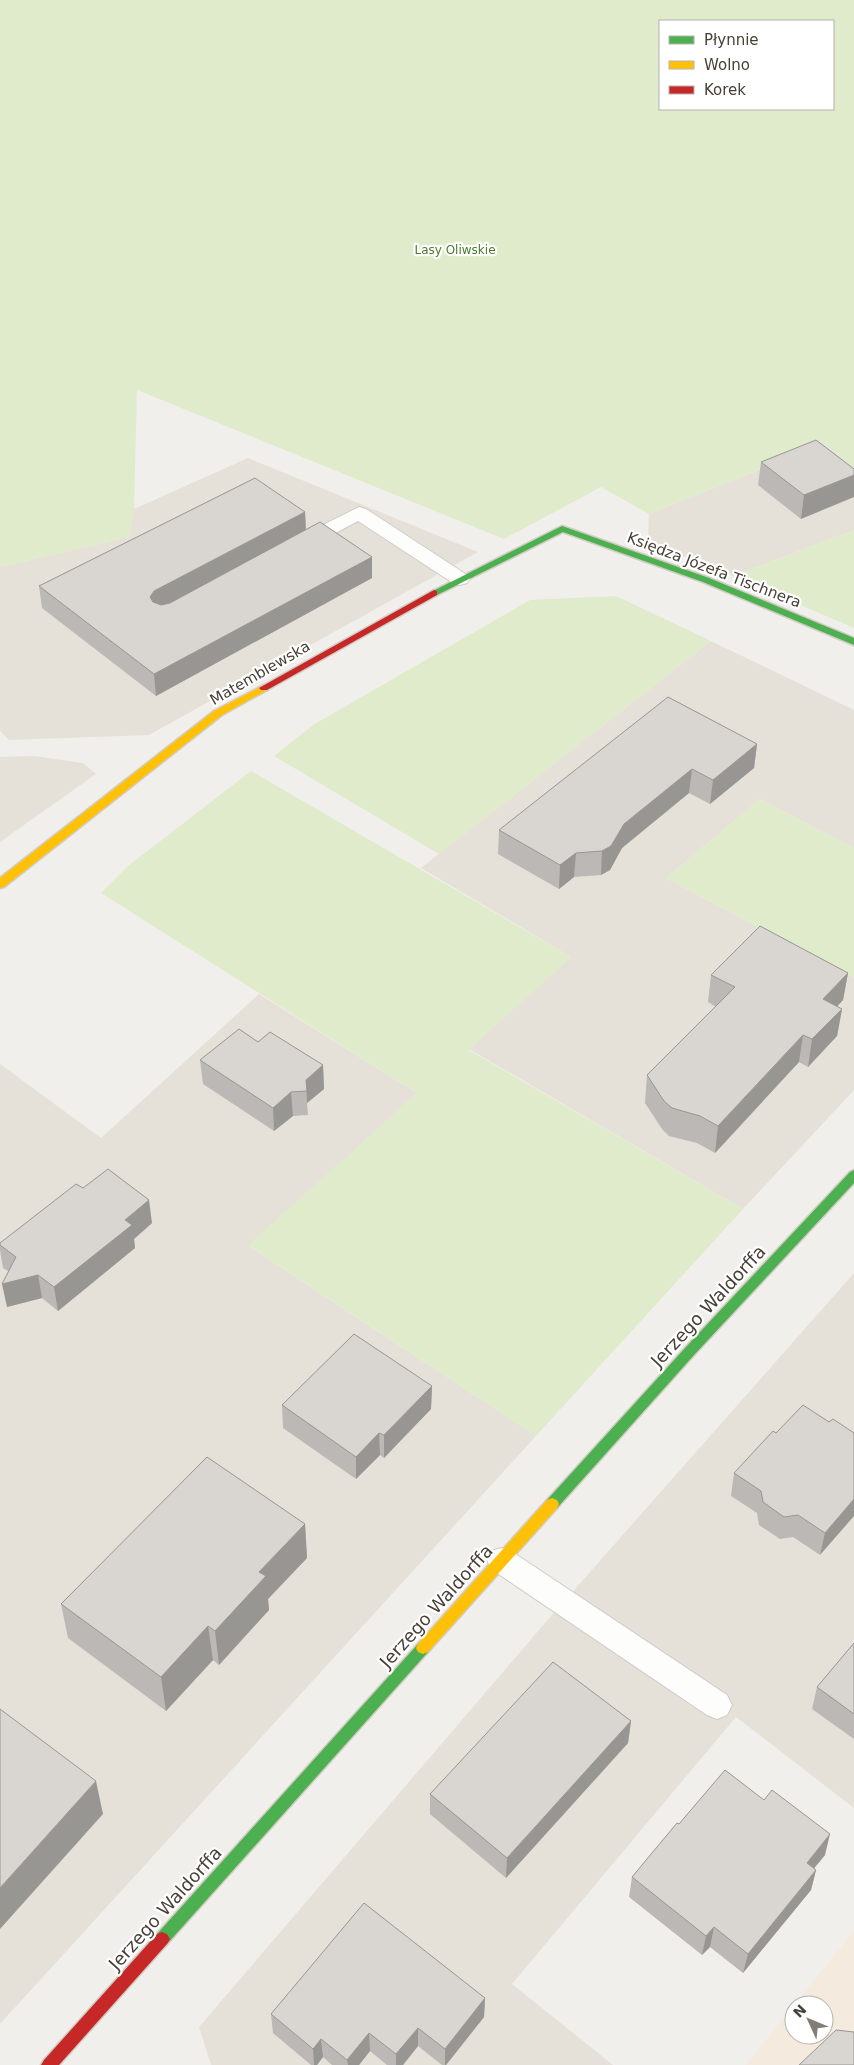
<svg xmlns="http://www.w3.org/2000/svg" width="854" height="2065" font-family="'DejaVu Sans',sans-serif">
<style>
.residential{fill:#e5e1d8}
.commercial{fill:#f4eade}
.green{fill:#dfebcb;fill-rule:evenodd}
.lines{fill:none;stroke-linecap:round;stroke-linejoin:round}
.lane-casing{stroke:#cfccc8;stroke-width:2}
.fast-casing{stroke:#d0ccc2;stroke-width:3}
.slow-casing{stroke:#d0ccc2;stroke-width:3}
.jam-casing{stroke:#d0ccc2;stroke-width:3}
.lane{fill:#fdfdfc;fill-rule:evenodd}
.fast{fill:#4caf50;fill-rule:evenodd}
.slow{fill:#ffc107;fill-rule:evenodd}
.jam{fill:#c62828;fill-rule:evenodd}
.wall{fill:#bbb8b5}
.shaded-wall{fill:#989693}
.building{fill:#d9d6d2;stroke:#989693}
.labels{text-anchor:middle;dominant-baseline:central;stroke-width:4.5;stroke-linejoin:round;paint-order:stroke}
.far-park-label{font-size:12px;fill:#4b7a29;stroke:#fff}
.street-label{font-size:15px;fill:#474036;stroke:#fff}
.near-street-label{font-size:18px;fill:#474036;stroke:#fff}
</style>
<rect width="100%" height="100%" fill="#f1efeb"/>
<path class="residential" d="M824 444 854 467V530L733 576 648 542 649 514Z
M248 458 478 552 149 735 9 740 0 731V567L129 537 134 509Z
M711 641 854 710V848L760 799 666 878 854 978V1090L743 1209 469 1049 571 957 421 868Z
M34 756 83 763 96 774 0 842V757Z
M259 994 417 1093 249 1246 536 1436 0 2024V1064L101 1138Z
M854 1273V1808L736 1717 512 1984 613 2065H211L199 2027 545 1623Z"/>
<path class="commercial" d="M854 1931V2065H746L794 2005V2035H824V2005H794Z"/>
<path class="green" d="M0 0H854V467L824 444 649 514 601 487 504 539 137 390 134 509 129 537 0 567ZM660 21H833V109H660Z
M854 530V628L733 576Z
M616 596 711 641 439 854 274 756 313 725 530 600Z
M251 771 571 957 469 1050 743 1209 536 1436 248 1245 417 1093 101 893 128 866Z
M760 799 854 848V978L666 878Z"/>
<g class="lines">
<g class="lane-casing">
<path id="lane" d="M359 507 366 509 467 575 470 579 467 583 460 585 453 583 358 521 309 547H295L292 543 295 539Z
M501 1548 511 1551 727 1695 732 1705 727 1715 717 1719 707 1715 491 1569 487 1560 491 1551Z"/>
</g>
<g class="fast-casing">
<path id="fast" d="M562 526 709 578 854 638V645L703 582 563 532 437 595H431L429 593Z
M854 1170V1183L694 1355 557 1508 552 1510 547 1508 545 1504 547 1500 686 1347 850 1172Z
M423 1642 428 1644 430 1648 428 1652 167 1944 162 1946 157 1944 154 1939 157 1934 418 1644Z"/>
</g>
<g class="slow-casing">
<path id="slow" d="M264 685 267 686 269 688 267 690 222 715 4 887 0 888V878L214 711Z
M552 1498 557 1500 559 1504 557 1508 428 1652 423 1654 418 1652 416 1648 418 1644 547 1500Z"/>
</g>
<g class="jam-casing">
<path id="jam" d="M434 590 437 591V595L267 690H261L259 688Z
M162 1932 167 1934 170 1939 167 1944 59 2065H41L44 2060 157 1934Z"/>
</g>
<use href="#lane" class="lane"/>
<use href="#fast" class="fast"/>
<use href="#slow" class="slow"/>
<use href="#jam" class="jam"/>
</g>
<path class="wall" d="M761 462 854 469 801 519 758 485Z
M305 512 306 530 372 578 156 696 42 608 39 586Z
M757 744 754 768 710 804 689 793 622 848 610 870 601 875 574 877 559 889 498 854 499 830Z
M848 973 843 1000 837 1006 842 1009 837 1036 808 1067 799 1062 715 1153 697 1143 669 1136 662 1129 645 1103 647 1075 716 1007 708 1002 711 975Z
M258 1042 323 1065 324 1089 307 1103 308 1115 293 1116 274 1131 203 1084 200 1060Z
M83 1188 152 1223 134 1239 135 1248 58 1311 42 1298 7 1307 8 1271 3 1268 0 1250V1243Z
M432 1386 431 1409 384 1458 380 1455 356 1479 283 1428 282 1405Z
M829 1422 854 1433 820 1555 793 1537 780 1539 759 1525 757 1513 731 1496 734 1473 776 1433Z
M305 1524 307 1558 268 1599 269 1610 219 1665 213 1660 166 1711 68 1638 61 1604Z
M854 1643V1739L812 1709 817 1687Z
M631 1721 628 1743 506 1878 430 1814V1794Z
M679 1824 825 1855 814 1868 816 1870 811 1890 743 1973 710 1947 702 1955 629 1897 632 1877Z
M485 1998 484 2017 446 2065H442L418 2046 403 2065H387L370 2051 359 2065H332L323 2057 317 2065H311L273 2033 271 2014Z"/>
<path class="shaded-wall" d="M854 475V497L801 519 804 495Z
M305 512 306 533 156 612 150 597 154 591Z
M372 557V578L156 696 154 674Z
M757 744 754 768 710 804 713 780Z
M692 769 689 793 622 848 610 870 601 875 602 851 624 824Z
M576 853 574 877 559 889 560 865Z
M848 973 843 1000 819 1026 823 999Z
M842 1009 837 1036 808 1067 812 1039Z
M803 1035 799 1062 715 1153 718 1126Z
M323 1065 324 1089 307 1103 306 1080Z
M291 1092 293 1116 274 1131 273 1108Z
M149 1200 152 1223 134 1239 135 1248 58 1311 54 1287 125 1220Z
M38 1275 42 1298 7 1307 2 1284Z
M432 1386 431 1409 384 1458V1435Z
M379 1433 380 1455 356 1479V1457Z
M854 1499V1516L820 1555 825 1533Z
M305 1524 307 1558 268 1599 269 1610 219 1665 215 1631 259 1572Z
M208 1626 213 1660 166 1711 161 1677Z
M631 1721 628 1743 506 1878 507 1858Z
M96 1781 103 1814 0 1929V1888Z
M830 1834 825 1855 802 1883 807 1863Z
M816 1870 811 1890 743 1973 748 1954Z
M714 1927 710 1947 702 1955 706 1936Z
M485 1998 484 2017 446 2065H445V2049Z
M418 2028V2046L403 2065H396V2054Z
M369 2033 370 2051 359 2065H348L347 2060Z
M321 2039 323 2057 317 2065H314L313 2049Z"/>
<path class="building" d="M816 440 854 469V475L804 495 761 462Z
M255 478 305 512 154 591 150 597 153 602 161 605 170 603 320 522 372 557 154 674 39 586Z
M668 697 757 744 713 780 692 769 624 824 611 846 602 851 576 853 560 865 499 830Z
M760 926 848 973 823 999 842 1009 812 1039 803 1035 718 1126 700 1116 672 1108 664 1101 647 1075 735 987 711 975Z
M239 1029 258 1042 270 1032 323 1065 306 1080 307 1091 291 1092 273 1108 200 1060Z
M108 1169 149 1200 125 1220 132 1225 54 1287 38 1275 2 1284 16 1257 0 1245V1243L76 1184 83 1188Z
M354 1334 432 1386 384 1435 379 1433 356 1457 282 1405Z
M803 1405 829 1422 833 1419 854 1433V1499L825 1533 798 1515 784 1517 763 1502 761 1491 734 1473 773 1431 776 1433Z
M207 1457 305 1524 259 1572 266 1576 215 1631 208 1626 161 1677 61 1604Z
M854 1643V1714L817 1687Z
M553 1662 631 1721 507 1858 430 1794Z
M0 1709 96 1781 0 1888Z
M725 1770 764 1800 772 1790 830 1834 807 1863 816 1870 748 1954 714 1927 706 1936 632 1877 677 1823 679 1824Z
M364 1903 485 1998 445 2049 418 2028 396 2054 369 2033 347 2060 321 2039 313 2049 271 2014Z
M836 2030 854 2032V2065H799Z"/>
<g class="labels">
<g class="far-park-label">
<text x="455" y="250">Lasy Oliwskie</text>
</g>
<g class="street-label">
<text transform="translate(714 570) rotate(21)">Księdza Józefa Tischnera</text>
<text transform="translate(260 673) rotate(-30)">Matemblewska</text>
</g>
<g class="near-street-label">
<text transform="translate(708 1306) rotate(-47)">Jerzego Waldorffa</text>
<text transform="translate(436 1606) rotate(-48)">Jerzego Waldorffa</text>
<text transform="translate(165 1908) rotate(-48)">Jerzego Waldorffa</text>
</g>
</g>
<rect x="659" y="20" width="175" height="90" fill="#ffffff" stroke="#b5b3af"/>
<rect x="669" y="36" width="25" height="8" fill="#4caf50" stroke="#b5b3af"/>
<text x="704" y="45" font-size="15" fill="#474036">Płynnie</text>
<rect x="669" y="61" width="25" height="8" fill="#ffc107" stroke="#b5b3af"/>
<text x="704" y="70" font-size="15" fill="#474036">Wolno</text>
<rect x="669" y="86" width="25" height="8" fill="#c62828" stroke="#b5b3af"/>
<text x="704" y="95" font-size="15" fill="#474036">Korek</text>
<g transform="translate(809 2020) rotate(314)"><circle r="24" fill="#ffffff" stroke="#b5b3af"/>
<path d="M0-4L9 19L0 12L-9 19Z" fill="#827d75"/>
<text y="-8" font-size="14" font-weight="bold" text-anchor="middle" fill="#474036">N</text>
</g>
</svg>
